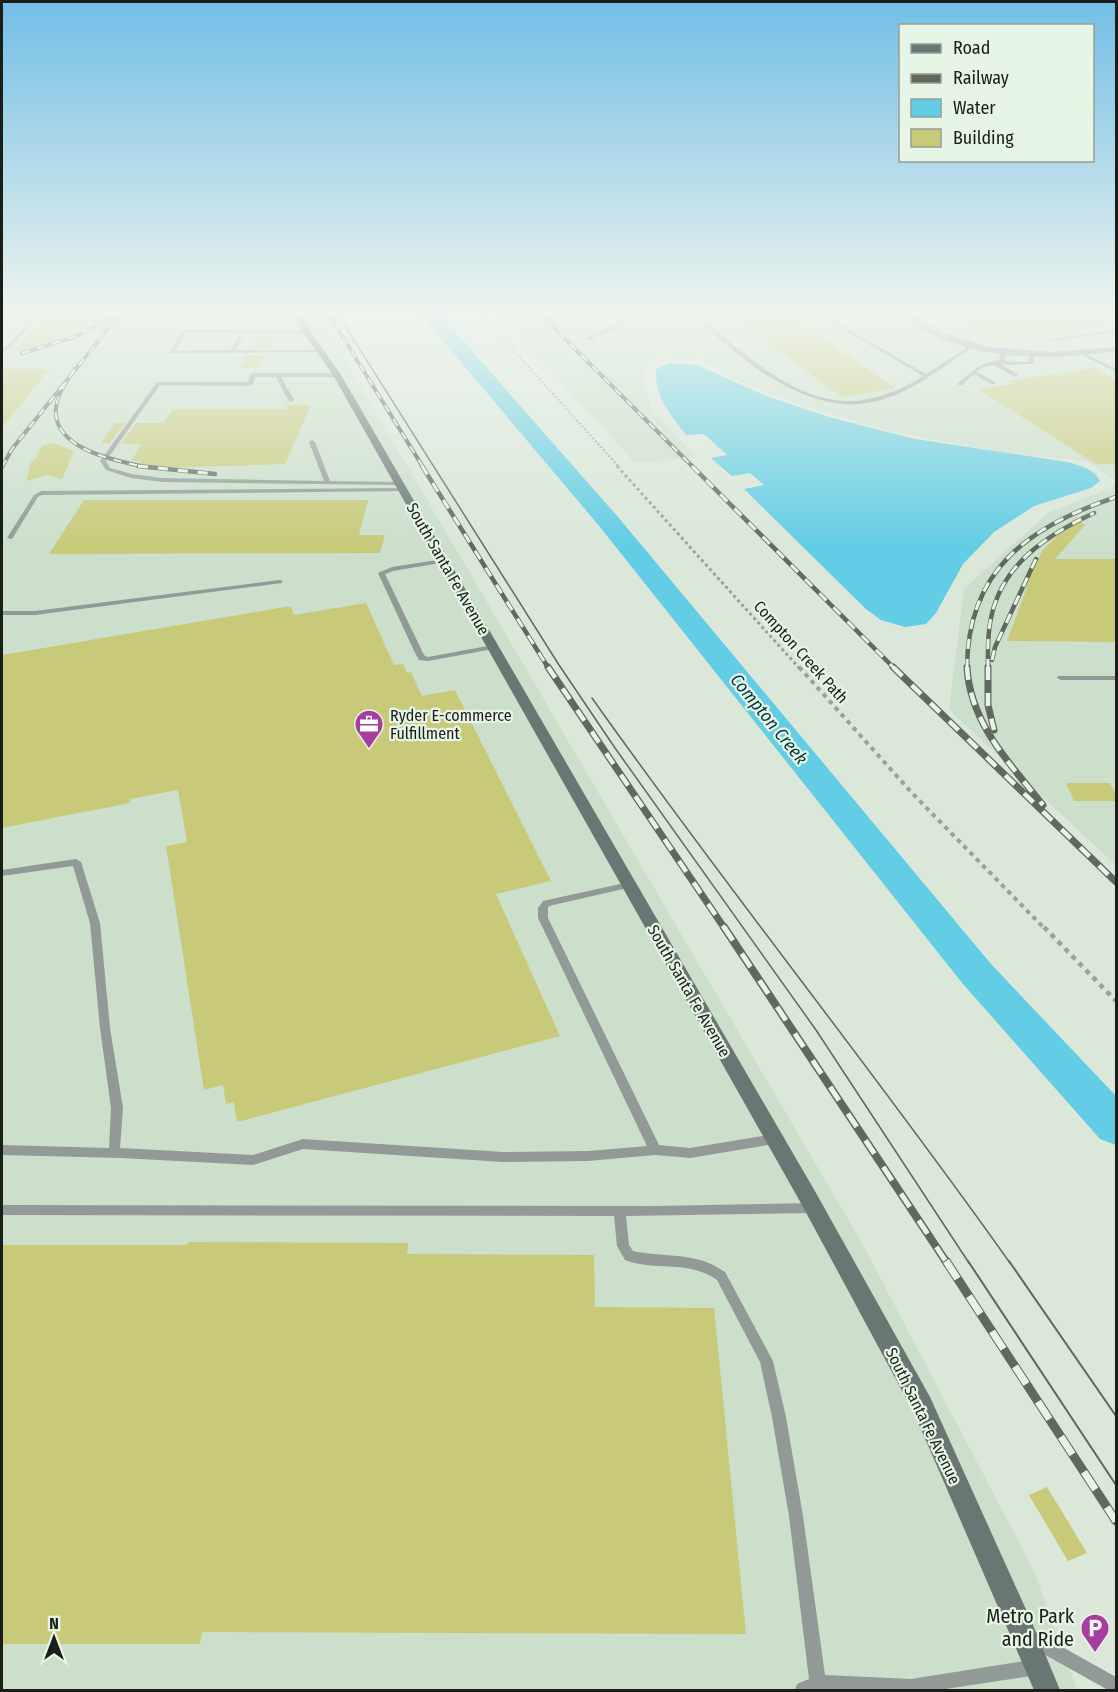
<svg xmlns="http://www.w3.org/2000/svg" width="1118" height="1692" font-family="'Fira Sans Condensed',sans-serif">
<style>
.built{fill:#cbdfcb}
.water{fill:#62cde4}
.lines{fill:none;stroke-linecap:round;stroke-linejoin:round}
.river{fill:#62cde4;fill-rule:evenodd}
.building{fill:#c8ca7a}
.path-far3{stroke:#99a398;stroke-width:2;stroke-dasharray:2 2;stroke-linecap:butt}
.path-far2{stroke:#99a398;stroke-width:3;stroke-dasharray:3 3;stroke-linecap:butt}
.path-far1{stroke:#99a398;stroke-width:4;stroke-dasharray:4.5 4.5;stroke-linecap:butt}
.path{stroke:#99a398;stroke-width:4.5;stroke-dasharray:5 5;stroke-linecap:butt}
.service{fill:#919a97;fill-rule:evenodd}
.tertiary{fill:#919a97;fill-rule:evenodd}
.secondary{fill:#697673;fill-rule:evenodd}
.tram-far1{stroke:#606860;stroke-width:1.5}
.tram{stroke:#606860;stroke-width:2}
.rail-far4-casing{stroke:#606860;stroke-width:4}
.rail-far3-casing{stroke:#606860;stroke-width:4.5}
.rail-far2-casing{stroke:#606860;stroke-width:7}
.rail-far1-casing{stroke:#606860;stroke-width:8}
.rail-casing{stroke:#606860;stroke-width:9}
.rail-far4{stroke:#e7f5e6;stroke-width:2;stroke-dasharray:8;stroke-linecap:butt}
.rail-far3{stroke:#e7f5e6;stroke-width:3;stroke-dasharray:10;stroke-linecap:butt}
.rail-far2{stroke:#e7f5e6;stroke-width:4.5;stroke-dasharray:13;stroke-linecap:butt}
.rail-far1{stroke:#e7f5e6;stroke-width:5;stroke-dasharray:16;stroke-linecap:butt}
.rail{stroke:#e7f5e6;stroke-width:7;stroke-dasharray:21;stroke-linecap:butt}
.labels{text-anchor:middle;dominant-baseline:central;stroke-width:4.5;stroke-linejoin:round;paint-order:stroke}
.street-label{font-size:16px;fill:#191e19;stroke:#e7f5e6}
.poi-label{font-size:16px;fill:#191e19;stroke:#e7f5e6;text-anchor:start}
.water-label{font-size:18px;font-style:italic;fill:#013640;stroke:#e7f5e6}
.near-poi-label{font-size:20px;fill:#191e19;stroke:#e7f5e6;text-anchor:end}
</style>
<rect width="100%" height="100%" fill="#dae7d9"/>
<path class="built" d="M2 310H316L863 1245 1034 1571 1077 1690H2Z
M495 310H1116V481L1086 461 1006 453 887 431 797 404 736 380 698 359 649 360 644 377 651 407 696 457 635 463Z
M1116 485V865L949 710 964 589 1048 513Z"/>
<path class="water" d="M669 363 697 365 766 396 829 417 915 439 1068 462C1081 466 1094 469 1100 481L1091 488 1034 506 994 532 963 564 936 613 926 624 905 627 881 620 866 609 744 489 764 485 750 473 732 476 711 458 727 455 704 434 686 435C669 413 655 397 656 369Z"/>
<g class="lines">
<path class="river" d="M417 310H436L618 517 991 964 1116 1096V1145L1100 1139 963 984 600 527Z"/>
</g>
<path class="building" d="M745 310H782L895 388 842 397 726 312Z
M1030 310H1084L1109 324 991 340 955 319Z
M55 317H92L79 333 14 351 42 321H51Z
M257 335H274L268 348H251Z
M247 355H265L258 368H240Z
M1095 368 1116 380V464H1096L978 389 1013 384 1008 381Z
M2 369H50L2 427Z
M287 405H311L285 464 161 468 139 464 141 461H131L142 444H121L136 423H164L172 409H286Z
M115 423H125L110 443H101Z
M53 443 74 451 62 479 47 475 26 481 31 462 37 457V453L43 445Z
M84 500H368L359 535H385L380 553 49 554Z
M1076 517 1085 525 1055 559H1116V642L1007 641 1027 587 1023 584 1043 550Z
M366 603 394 665 403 664 407 673 411 672 422 696 455 690 551 881 496 894 560 1036 237 1122 234 1102 226 1104 223 1085 204 1090 166 846 187 842 178 790 130 799V803L2 828V655L291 606 294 615Z
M1066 783H1110L1116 795V801H1074Z
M188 1242 408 1243 407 1254 594 1255 595 1307 714 1308 746 1634 202 1632 200 1644H2V1245H187Z
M1047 1487 1087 1553 1068 1561 1029 1495Z"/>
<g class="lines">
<path class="path-far3" d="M477 310 619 467"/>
<path class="path-far2" d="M617 466 800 669"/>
<path class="path-far1" d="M799 667 912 793 1045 929"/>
<path class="path" d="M1044 927 1116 1001"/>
<path class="service" d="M633 310H637L624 325 589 340 585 339 620 323Z
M717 310H723L712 314 705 321C748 357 807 413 868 399 888 395 906 387 923 376L810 310H815L926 374 971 345 975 346C968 351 960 356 953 361 926 379 899 398 867 403 806 413 741 361 700 321L708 312Z
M854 310H859L872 317 907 314 909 315 871 319Z
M979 310H989L913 320 911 319Z
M1086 310H1091L1116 322V325Z
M2 318 32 323 11 348 2 352V349L7 346 27 324 2 320Z
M185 330 307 331 309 332 307 333 186 332 175 351 231 350 238 337 240 336 242 337 235 350H321L323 351 321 352 170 353V352L183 331Z
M1110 330 1116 333V336L1109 333 1049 341 1047 340Z
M1002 351 1006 352 1004 360 1010 362H1029V355L1031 354 1033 355 1034 363 1032 364 1009 365 999 363 1017 374 1018 375 1015 377 994 365 981 368 977 372 995 382V384H991L974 374 962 385H958V383C972 371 981 362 999 360Z
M1082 352 1116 369V372L1080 354V353Z
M253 373H337L340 375 337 377H281L294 400 291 402 288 400 276 377H255L253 384 250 386 160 385 106 461 110 468 132 474 162 478 324 481 309 442 312 440 315 442 330 481 399 482 401 483V485L162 482 131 478 106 470 100 461 157 382H248L250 375Z
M403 488 406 490 405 491 42 495 38 497 12 539 7 538 34 495 41 491Z
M444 559 447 561 446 562 393 571 385 574 423 653 425 656 428 657 493 645 497 647 493 649 428 661 419 660 415 653 378 573 392 567Z
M280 580 282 581V583L35 615H2V611H35Z
M1058 676H1116V680H1061L1057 678Z
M76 859 81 862 100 923 110 1028 123 1108 120 1148 253 1155 303 1139 503 1152 588 1151 647 1146 538 918V908L543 901 629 882 632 883 634 885 632 887 549 906 548 908V918L659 1145 690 1148 774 1134 778 1136 780 1139 778 1142 774 1144 690 1158 655 1155 588 1161 503 1162 303 1149 253 1165 121 1158 2 1155V1145L109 1148 111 1108 100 1028 90 923 73 866 2 876V870Z
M814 1203 818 1204 820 1208 818 1212 814 1213 626 1216 629 1245 633 1251C666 1258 695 1251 725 1272L773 1361 786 1417 803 1516 825 1675 911 1679 1037 1659 1043 1661 1045 1667 1043 1673 1037 1675 939 1690H795L797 1684 809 1679 789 1516 772 1417 760 1362 717 1280C687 1259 656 1272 625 1260L617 1246 614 1216 2 1215V1205L653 1206Z
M1030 1629 1116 1677V1690H1108L1024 1643 1022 1637 1024 1631Z"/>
<path class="tertiary" d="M894 310H903L943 333 988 347 1052 352 1116 347V351C1042 362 954 362 894 310Z"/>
<path class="secondary" d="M292 310H300L311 332 341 375 816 1193 930 1397 1033 1625 1060 1690H1034L914 1413 802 1205 333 375 303 332Z"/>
<path class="tram-far1" d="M335 310 559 665 615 748 816 1030 969 1263
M592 698C727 889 875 1072 1010 1263"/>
<path class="tram" d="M968 1261 1116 1485
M1009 1261 1116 1416"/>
<g class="rail-far4-casing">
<path id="rail-far4" d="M326 310 423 467
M536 310 693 467
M22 353 74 337 111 318
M75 369C67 380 58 393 56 407 51 449 116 461 146 467
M2 467 12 449 123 310"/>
</g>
<g class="rail-far3-casing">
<path id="rail-far3" d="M138 466 215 474
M422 466 549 669
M692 466 895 669
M992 660 995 647 1036 559
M967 669C967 569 1030 526 1116 497
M988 669C988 652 987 635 991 618 1002 564 1047 535 1094 513"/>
</g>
<g class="rail-far2-casing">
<path id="rail-far2" d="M548 667 725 929
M893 667 1116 882
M967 667C970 723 1010 764 1043 805
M988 667V705L994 730"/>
</g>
<g class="rail-far1-casing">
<path id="rail-far1" d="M724 927 947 1263"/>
</g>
<g class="rail-casing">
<path id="rail" d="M946 1261 1116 1521"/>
</g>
<use href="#rail-far4" class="rail-far4"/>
<use href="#rail-far3" class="rail-far3"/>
<use href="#rail-far2" class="rail-far2"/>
<use href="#rail-far1" class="rail-far1"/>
<use href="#rail" class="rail"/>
</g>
<linearGradient id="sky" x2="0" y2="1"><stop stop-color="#72bee6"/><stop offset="0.57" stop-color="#eef4ee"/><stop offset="1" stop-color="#eef4ee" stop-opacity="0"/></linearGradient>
<rect width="1118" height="547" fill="url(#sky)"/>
<defs>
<g id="office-pin" transform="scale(1.5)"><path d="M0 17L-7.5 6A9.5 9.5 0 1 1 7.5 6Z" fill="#a73d9e" stroke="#e7f5e6"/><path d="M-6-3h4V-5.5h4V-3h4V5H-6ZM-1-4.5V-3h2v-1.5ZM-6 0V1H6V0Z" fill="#fff"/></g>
<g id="parking-pin" transform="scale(1.5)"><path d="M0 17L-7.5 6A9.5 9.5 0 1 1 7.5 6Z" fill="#a73d9e" stroke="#e7f5e6"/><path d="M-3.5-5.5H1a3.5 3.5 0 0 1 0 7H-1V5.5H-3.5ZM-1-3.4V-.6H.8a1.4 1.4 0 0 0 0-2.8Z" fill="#fff"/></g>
</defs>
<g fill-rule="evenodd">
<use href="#office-pin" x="369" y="724"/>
<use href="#parking-pin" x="1095" y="1628"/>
</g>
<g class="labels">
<g class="street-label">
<text transform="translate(448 569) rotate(60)">South Santa Fe Avenue</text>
<text transform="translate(801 652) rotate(48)">Compton Creek Path</text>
<text transform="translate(689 991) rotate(60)">South Santa Fe Avenue</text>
<text transform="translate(923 1416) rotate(64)">South Santa Fe Avenue</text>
</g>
<g class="poi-label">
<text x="390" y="715">Ryder E-commerce<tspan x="390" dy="18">Fulfillment</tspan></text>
</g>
<g class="water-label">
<text transform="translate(769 719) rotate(51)">Compton Creek</text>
</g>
<g class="near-poi-label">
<text x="1074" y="1616">Metro Park<tspan x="1074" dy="23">and Ride</tspan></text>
</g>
</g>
<rect width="1118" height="1692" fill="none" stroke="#191e19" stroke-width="6"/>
<rect x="899" y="24" width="195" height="138" fill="#e7f5e6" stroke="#959f94" stroke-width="1.5"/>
<rect x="911" y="44" width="30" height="9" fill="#697673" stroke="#959f94" stroke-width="1.5"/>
<text x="953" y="54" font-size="18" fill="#191e19">Road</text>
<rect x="911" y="74" width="30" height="9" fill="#606860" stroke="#959f94" stroke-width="1.5"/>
<text x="953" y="84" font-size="18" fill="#191e19">Railway</text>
<rect x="911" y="99" width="30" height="18" fill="#62cde4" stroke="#959f94" stroke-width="1.5"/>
<text x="953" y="114" font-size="18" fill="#191e19">Water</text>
<rect x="911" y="129" width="30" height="18" fill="#c8ca7a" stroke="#959f94" stroke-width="1.5"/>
<text x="953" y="144" font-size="18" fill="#191e19">Building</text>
<g transform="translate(54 1638)" stroke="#e7f5e6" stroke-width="4.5" paint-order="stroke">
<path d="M0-4.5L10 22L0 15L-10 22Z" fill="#191e19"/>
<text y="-9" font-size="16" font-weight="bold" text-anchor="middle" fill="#191e19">N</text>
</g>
</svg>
